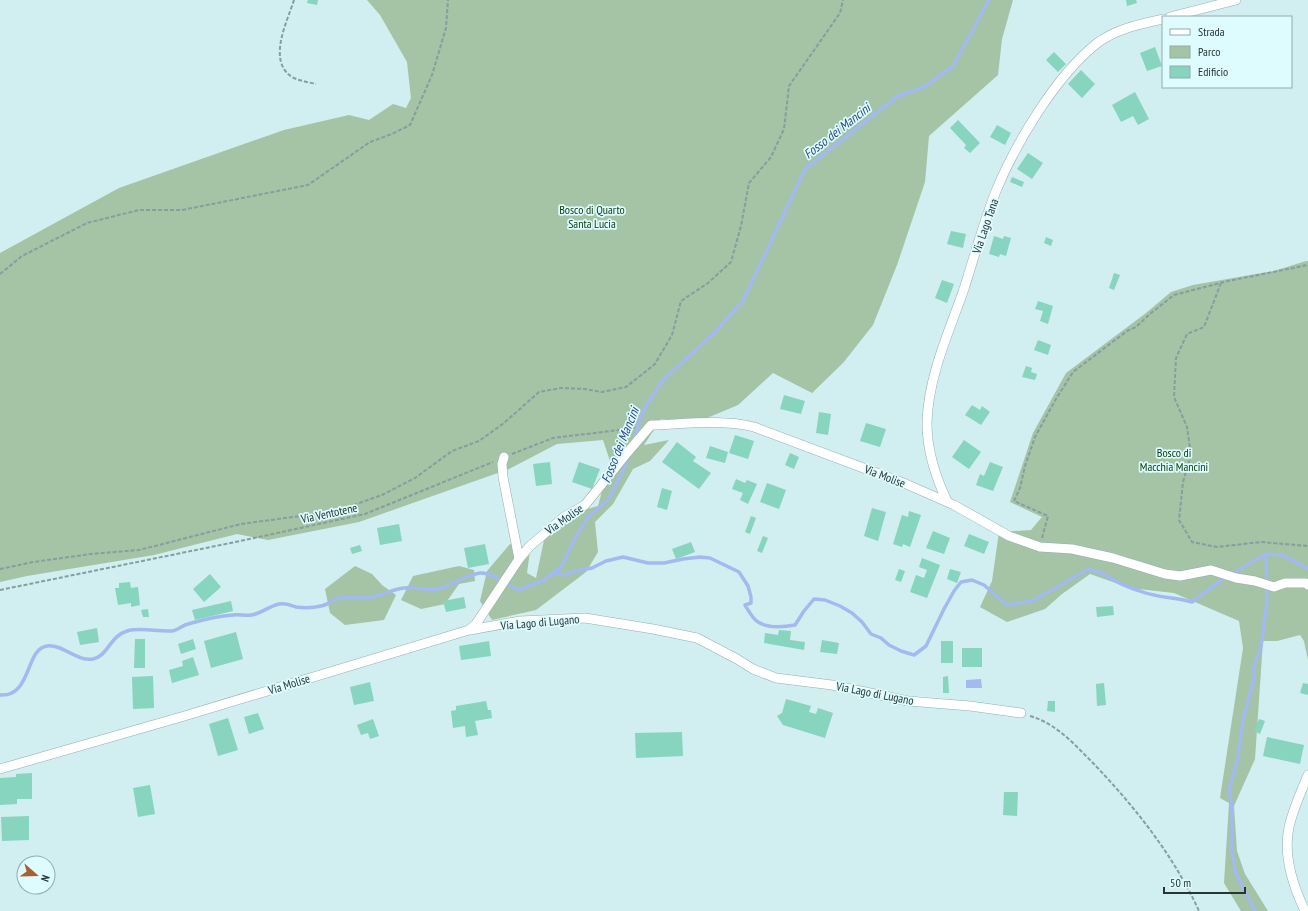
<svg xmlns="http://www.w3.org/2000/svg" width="1308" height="911" font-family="'PT Sans Narrow',sans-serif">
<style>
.green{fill:#a5c3a5}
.water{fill:#a2baf0}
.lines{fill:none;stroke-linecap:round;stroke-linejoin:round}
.stream{stroke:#a2baf0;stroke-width:3.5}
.building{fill:#87d4bf}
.minor-casing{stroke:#94afb3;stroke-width:10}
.path{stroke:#879d9f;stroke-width:2;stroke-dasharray:4 2;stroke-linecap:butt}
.minor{stroke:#fff;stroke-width:9}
.labels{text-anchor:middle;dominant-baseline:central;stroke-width:3.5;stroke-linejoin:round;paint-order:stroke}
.park-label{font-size:12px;fill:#0e4013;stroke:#defbfe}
.street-label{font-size:12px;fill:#283435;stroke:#defbfe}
.water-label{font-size:13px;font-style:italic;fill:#2e4787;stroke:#defbfe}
</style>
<rect width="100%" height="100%" fill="#d1eef1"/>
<path class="green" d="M367 0H1013L1002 39 998 75 929 136 925 182 897 265 873 325 843 363 812 393 773 373 738 405 695 423 661 419 644 445 669 440 650 461 633 469 613 504 595 522 598 552 586 572 536 610 492 620 480 601 487 571 510 544 530 551 527 573 536 578 544 540 573 513 598 506 610 461 603 440 557 444 509 469 359 522 268 540 237 534 154 555 27 576 0 582V253L119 188 284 130 349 115 369 120 393 104 406 108 411 98 407 62 380 15Z
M1306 261H1308V660L1304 641 1300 635 1277 641H1263L1255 759 1234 806 1237 851 1245 874 1268 911H1241L1224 883 1229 803 1220 798 1243 648 1239 621 1174 593 1130 588 1090 574 1062 594 1045 609 1007 622 980 607 992 581 999 532 1031 530 1042 517 1010 502 1033 433 1066 373 1146 313 1171 292 1193 285 1274 271Z
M355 566 372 574 382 585 396 595 384 620 345 625 330 613 325 589Z
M459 566 474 570 475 581 459 584 445 604 421 609 401 600 413 576Z"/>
<path class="water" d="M981 679 982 688H966V680Z"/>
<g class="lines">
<path class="stream" d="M633 442 643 411 662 381 713 334 743 301 805 169 898 96 924 87 953 66 989 0
M554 573 565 575 576 571 592 568 606 561 623 557 648 563H664L683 559 700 557 710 558 739 572 748 586 751 597V603L745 605C748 610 753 619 758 622 769 629 784 627 795 625L804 611 814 599 825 600 840 606 852 613 862 622 871 634 881 638 889 645 901 651 914 655 926 646 944 609 954 591 961 582 972 580 984 585 1007 605 1032 601 1089 569C1097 571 1102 573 1109 577 1118 583 1130 588 1140 591 1157 598 1175 597 1192 602L1223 579 1266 554 1282 555 1308 569
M0 695C32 697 25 649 47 646 63 644 77 662 93 659 108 656 110 636 127 631 142 627 157 632 172 631 178 630 183 625 188 624 202 620 218 616 233 615 239 614 245 616 251 615 261 614 269 606 279 604 286 603 290 605 296 607 304 608 313 608 321 606 328 605 333 599 340 598 351 596 362 600 373 597 383 595 393 589 404 588 416 587 426 591 438 589 452 586 465 575 480 573 491 572 509 585 518 590L543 581 562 566 574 540 588 517 608 500 622 473 628 457
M1255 911 1236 874 1232 852V807L1229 790 1238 757 1243 720 1254 678V666L1261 647 1267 601 1266 554"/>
</g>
<path class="building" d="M308 0H318L317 5 307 3Z
M1126 0H1136L1137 3 1127 6Z
M1155 47 1162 66 1147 71 1140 53Z
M1054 52 1066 64 1058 72 1046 60Z
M1081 70 1095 84 1082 98 1068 84Z
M1135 92 1149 119 1138 125 1133 116 1121 122 1112 105Z
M958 120 980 143 970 153 964 148 966 145 950 128Z
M997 125 1011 133 1005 145 990 137Z
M1028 153 1043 163 1032 179 1017 169Z
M1012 177 1024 182 1022 187 1010 182Z
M951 231 966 234 963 248 947 244Z
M994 236 1003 239 1004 236 1011 238 1006 256 1000 254 999 257 989 254Z
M1046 237 1053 240 1051 246 1044 243Z
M1114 273 1120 275 1114 290 1109 288Z
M942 280 954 284 947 303 935 298Z
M1038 301 1053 306 1048 324 1040 321 1043 311 1035 309Z
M1038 340 1051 345 1048 355 1034 350Z
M1026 366 1032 368 1031 372 1037 374 1035 380 1022 377Z
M784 395 805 401 801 414 780 409Z
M972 405 980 410 982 406 990 412 981 425 965 415Z
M819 412 831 414 828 435 816 433Z
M866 423 886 429 880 447 860 441Z
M735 435 754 441 748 459 729 453Z
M964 440 981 452 969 469 952 457Z
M677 442 696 457 693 461 711 473 699 489 662 462Z
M710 446 728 452 725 463 706 458Z
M790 453 799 457 794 469 785 465Z
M550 462 552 484 536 486 533 464Z
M579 462 600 469 592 489 572 482Z
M990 462 1003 467 993 491 976 485 980 474 984 476Z
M736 479 745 483 747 480 757 484 748 504 740 500 743 493 732 489Z
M767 483 786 490 779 509 760 502Z
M662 488 672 491 667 510 657 507Z
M872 508 886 512 878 541 864 536Z
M909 511 921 515 910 547 903 544 902 547 893 544 902 515 908 517Z
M751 516 756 518 750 534 745 532Z
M399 524 402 541 380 545 377 528Z
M933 531 950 538 944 554 926 548Z
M969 534 989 542 984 554 964 546Z
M763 536 768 538 762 553 757 551Z
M691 542 695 552 676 559 672 549Z
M485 544 489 564 468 568 464 548Z
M360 545 362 551 352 554 350 548Z
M922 558 940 565 927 598 910 592 916 575 924 578 927 570 919 567Z
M899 569 905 571 901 582 895 580Z
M950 569 961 572 957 583 947 579Z
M210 574 221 587 204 602 193 589Z
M130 582 131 588 138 587 140 605 131 607V603L118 605 115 588H119V583Z
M464 597 466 608 446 612 443 601Z
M231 601 233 611 195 620 192 610Z
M1113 606 1114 615 1097 617 1096 607Z
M148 609 149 617H143L141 610Z
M97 628 99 642 80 645 77 632Z
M779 630 791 631 790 640 805 642 804 650 764 643 765 633 778 635Z
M236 632 243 659 211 668 204 641Z
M135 639H145V668H134Z
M193 639 196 649 181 654 178 644Z
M822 640 839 643 837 654 820 652Z
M489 641 491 656 461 660 459 646Z
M941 641H953V663H941Z
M962 648H982V667H962Z
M193 657 199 675 172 683 169 670 183 666 182 661Z
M153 676 154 708 133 709 132 677Z
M948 676 949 693H943V677Z
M370 682 374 701 354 705 350 687Z
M1104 683 1106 705 1097 706 1096 684Z
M1303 683 1308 684V695L1300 693Z
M786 699 811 706 809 712 816 714 818 708 833 713 825 738 783 725 777 716 782 713Z
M486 701 488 710H491L492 718 475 721 478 735 466 737 465 726 453 728 451 711 456 710V706Z
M1048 701H1055V712L1047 711Z
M258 713 264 729 249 734 244 717Z
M228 718 238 750 218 756 209 724Z
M373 719 379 736 370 739 368 733 361 735 357 725Z
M1259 719 1265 721 1260 734 1254 731Z
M682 732 683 756 636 758 635 733Z
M1267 737 1304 745 1300 764 1263 756Z
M32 773V799H17V804L0 805V778L16 777V774Z
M150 785 155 814 138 817 133 788Z
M1004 792H1018L1017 816 1003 815Z
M29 816V840L2 841 1 817Z"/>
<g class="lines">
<g class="minor-casing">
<path id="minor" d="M1170 17 1236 0
M504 457 502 464 503 477 519 559
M947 501C935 476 927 451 927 423 928 378 948 334 963 292 974 258 983 224 996 191 1016 143 1055 77 1096 44 1115 29 1140 24 1163 19
M470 630 520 621 585 618 653 629 697 638 737 659 753 669 776 678 832 685 908 701 970 706 1021 713
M0 769 181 717 469 630 476 624 519 559 530 546 564 517 585 505 627 453 651 425C684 424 723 419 754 427L906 484 954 505 1009 536 1040 547 1072 549 1113 558 1165 574 1180 576 1211 570 1236 578 1255 581 1274 587 1285 583H1306L1308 585
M1305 911C1293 886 1283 855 1289 827 1293 809 1301 792 1308 775"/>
</g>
<path class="path" d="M294 0C287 22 267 61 292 77 299 81 308 82 316 84
M0 274 22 256 87 223 139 210H182L308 185 370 142 392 134 410 125 432 75 446 28 448 0
M1221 283 1204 327 1187 334 1176 358 1174 397 1187 427 1191 455 1183 482 1179 520 1192 542 1217 547 1261 542 1308 546
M512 454 553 438 635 428
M1042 538 1048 516 1014 501 1020 488 1025 466 1035 437 1056 399 1073 372 1127 331 1136 327 1151 313 1174 295 1228 281 1308 265
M0 569 33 562 91 554 139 550 241 524 337 511 382 495 415 478 452 451 479 441 504 423 539 392 561 388 585 389 602 392 626 387 655 364 672 335 681 301 708 283 731 262 741 226 749 183 771 157 784 129 789 86 840 13 843 0
M0 590 245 540 365 514 493 462
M1030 716C1057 724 1074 744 1093 763 1135 807 1174 856 1199 911"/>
<use href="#minor" class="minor"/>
</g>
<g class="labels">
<g class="park-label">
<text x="592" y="209">Bosco di Quarto<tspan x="592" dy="14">Santa Lucia</tspan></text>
<text x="1174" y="452">Bosco di<tspan x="1174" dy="14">Macchia Mancini</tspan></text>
</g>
<g class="street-label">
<text transform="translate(985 226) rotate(-71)">Via Lago Tana</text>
<text transform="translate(885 476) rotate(21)">Via Molise</text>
<text transform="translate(329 513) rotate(-12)">Via Ventotene</text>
<text transform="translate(564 519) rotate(-35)">Via Molise</text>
<text transform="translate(540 622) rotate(-5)">Via Lago di Lugano</text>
<text transform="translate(289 684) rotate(-17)">Via Molise</text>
<text transform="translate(875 693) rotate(11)">Via Lago di Lugano</text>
</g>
<g class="water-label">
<text transform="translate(837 131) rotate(-38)">Fosso dei Mancini</text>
<text transform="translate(620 445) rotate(-68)">Fosso dei Mancini</text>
</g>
</g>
<rect x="1162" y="16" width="130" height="72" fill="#defbfe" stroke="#95abae"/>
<rect x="1170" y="29" width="20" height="6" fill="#ffffff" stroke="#95abae"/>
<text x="1198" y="36" font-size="12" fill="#283435">Strada</text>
<rect x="1170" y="46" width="20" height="12" fill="#a5c3a5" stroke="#95abae"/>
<text x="1198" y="56" font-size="12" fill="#283435">Parco</text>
<rect x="1170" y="66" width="20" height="12" fill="#87d4bf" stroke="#95abae"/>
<text x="1198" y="76" font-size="12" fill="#283435">Edificio</text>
<g transform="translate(36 875) rotate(110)"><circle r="19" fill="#defbfe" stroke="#95abae"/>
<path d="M0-3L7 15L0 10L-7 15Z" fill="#a56131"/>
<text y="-6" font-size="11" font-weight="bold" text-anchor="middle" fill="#283435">N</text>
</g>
<path d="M1164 887v6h81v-6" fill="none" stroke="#283435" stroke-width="2"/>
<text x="1170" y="887" font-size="12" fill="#283435" stroke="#defbfe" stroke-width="3" paint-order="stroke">50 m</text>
</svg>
